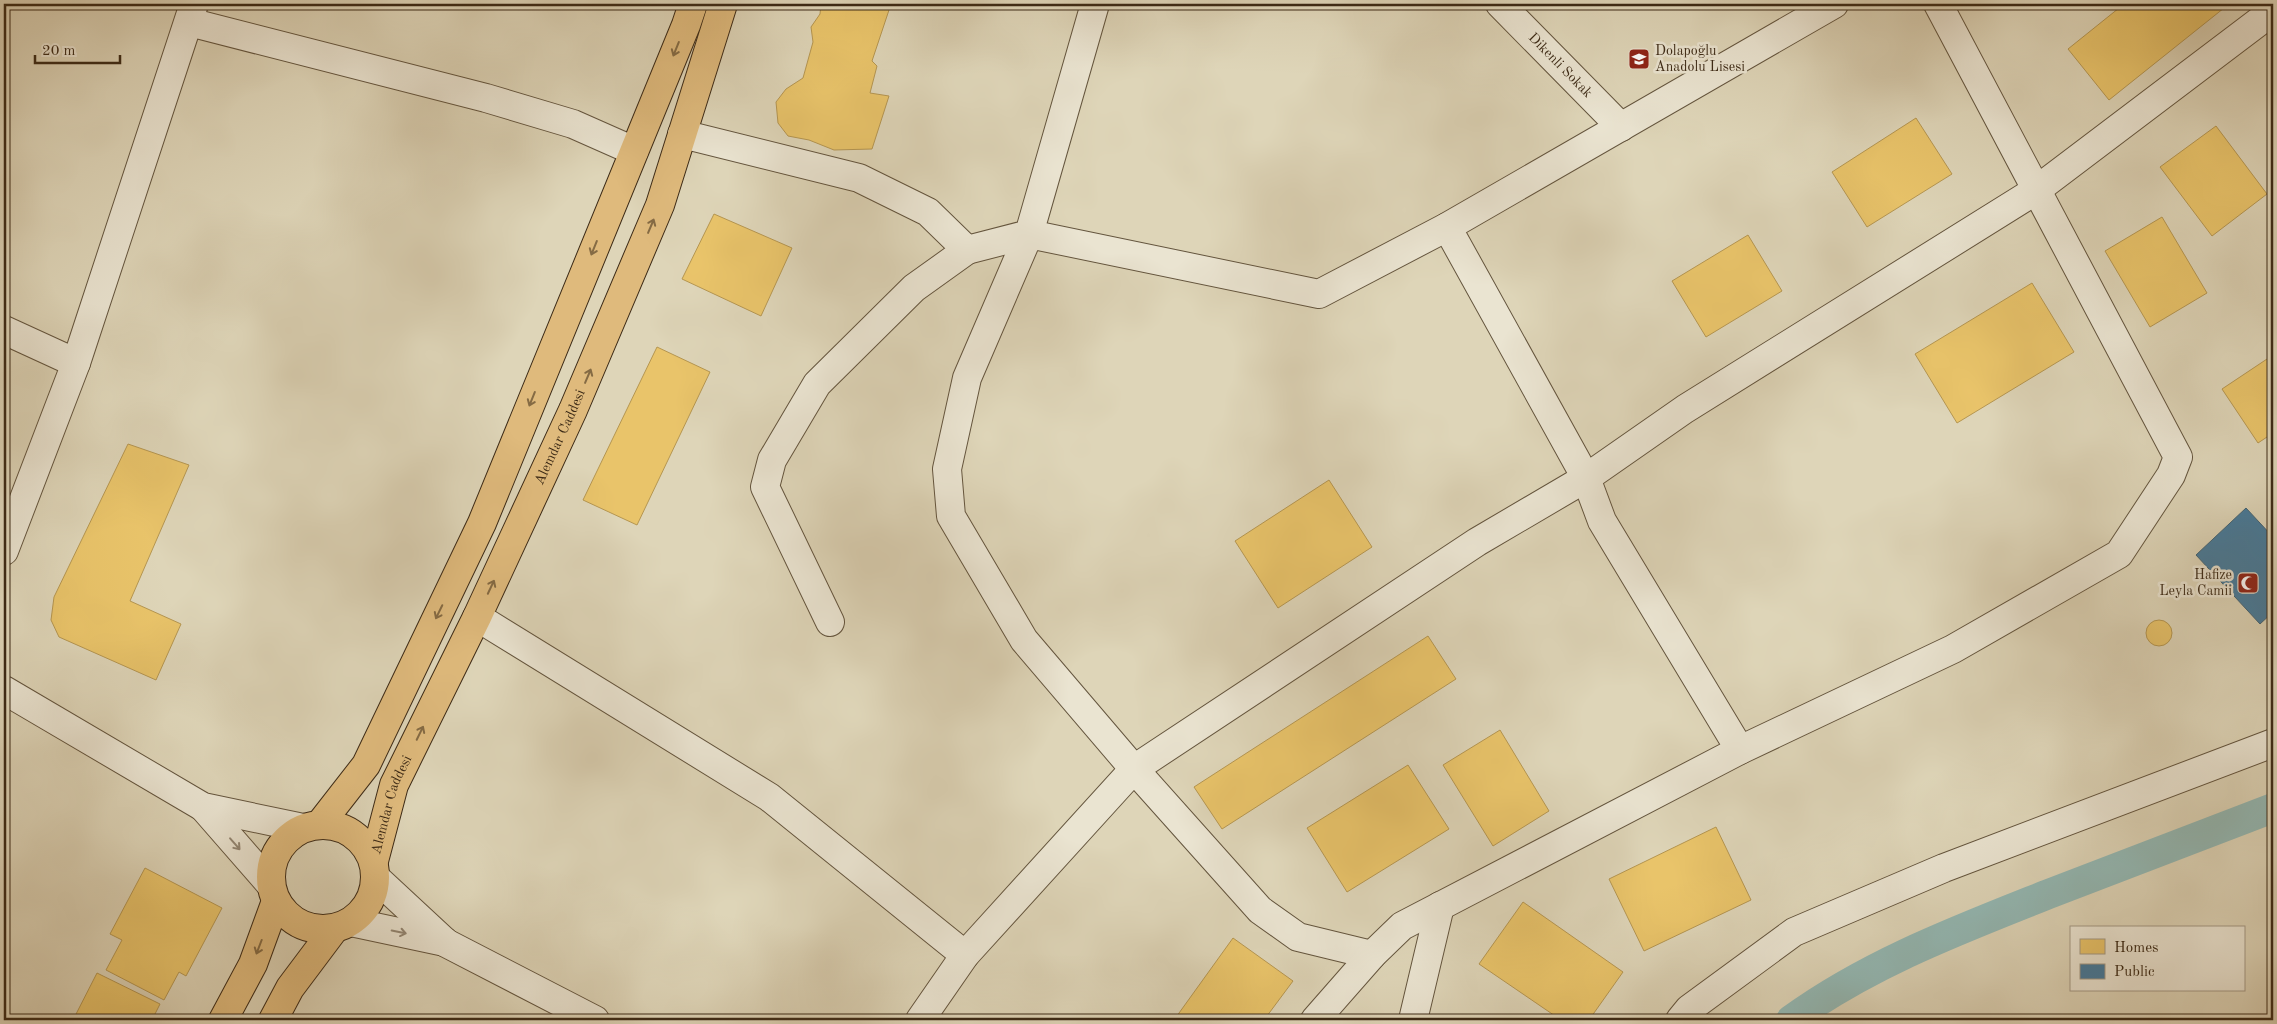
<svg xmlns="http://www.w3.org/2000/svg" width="2277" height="1024" font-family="'Old Standard TT',serif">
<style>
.homes{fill:#e9c46a;stroke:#b59651}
.public{fill:#457b9d;stroke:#426374}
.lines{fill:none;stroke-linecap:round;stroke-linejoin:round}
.canal{stroke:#94b8b3;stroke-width:30}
.minor-casing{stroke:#64553e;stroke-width:30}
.major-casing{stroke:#3c2a16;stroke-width:30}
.minor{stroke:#eae4d1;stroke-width:28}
.major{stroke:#dfba7c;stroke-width:28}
.oneway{stroke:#856b44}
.oneway2{stroke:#938774}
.labels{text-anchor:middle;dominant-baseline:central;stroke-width:5;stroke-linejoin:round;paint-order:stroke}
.poi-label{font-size:14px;fill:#3c2a16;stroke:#eae4d1;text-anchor:start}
.street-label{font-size:14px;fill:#3c2a16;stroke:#eae4d1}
</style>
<rect width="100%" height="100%" fill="#ded5b8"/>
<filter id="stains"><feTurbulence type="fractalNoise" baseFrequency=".004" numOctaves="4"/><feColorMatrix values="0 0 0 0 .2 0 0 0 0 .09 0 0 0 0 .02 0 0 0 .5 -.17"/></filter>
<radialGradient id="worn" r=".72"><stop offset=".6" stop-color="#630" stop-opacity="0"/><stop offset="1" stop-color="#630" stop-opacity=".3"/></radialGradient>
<path class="homes" d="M821 4H891L872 61 877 66 870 93 889 96 872 149 834 150 809 140 788 136 778 123 776 102 786 89 803 78 813 42 811 27 820 14Z
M2124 4H2229L2109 100 2068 49Z
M1916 118 1952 174 1867 227 1832 172Z
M2216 126 2267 194 2212 236 2160 167Z
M714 214 792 248 761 316 682 279Z
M2162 217 2207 293 2150 327 2105 251Z
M1748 235 1782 291 1706 337 1672 281Z
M2032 283 2074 352 1957 423 1915 354Z
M657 347 710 372 637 525 583 500Z
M2273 355V433L2258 443 2222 389Z
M128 444 189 465 130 601 181 624 156 680 59 637 51 620 54 597Z
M1329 480 1372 547 1278 608 1235 541Z
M2146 633a13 13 0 1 1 26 0a13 13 0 1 1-26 0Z
M1428 636 1456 679 1222 829 1194 787Z
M1500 730 1549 811 1493 846 1443 765Z
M1408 765 1449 829 1347 892 1307 828Z
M1716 827 1751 900 1644 951 1609 879Z
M145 868 222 908 186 976 179 972 164 1000 106 970 122 940 110 934Z
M1523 902 1623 972 1589 1020H1561L1479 964Z
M1233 938 1293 981 1264 1020H1174Z
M97 973 160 1004 152 1020H73Z"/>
<path class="public" d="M2246 508 2273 537V612L2260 624 2196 555Z"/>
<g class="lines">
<path class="canal" d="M1791 1020C1868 964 1958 930 2046 895 2122 866 2198 837 2273 808"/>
<g class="minor-casing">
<g id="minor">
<path id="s1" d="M1500 4 1621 127"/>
<path d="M189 22 486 98 573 124 634 151"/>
<path d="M682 134 859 178 928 212 967 250 1029 234 1095 4"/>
<path d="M1447 227 1586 478 1602 521 1740 750"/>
<path d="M4 330 76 363"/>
<path d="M4 551 76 363 194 4"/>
<path d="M477 617 769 797 965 955"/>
<path d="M830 622 765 487 772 460 817 384 914 288 967 250"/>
<path d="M4 690 203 807 303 828"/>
<path d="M203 807 271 885"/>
<path d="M376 878 446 943 595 1020"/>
<path d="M351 922 445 942"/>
<path d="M1372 955 1298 937 1260 910 1134 769 1024 640 951 516 947 469 967 378 1029 234 1319 294 1447 227 1834 4"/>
<path d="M920 1020 965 955 1134 769 1477 542 1586 478 1685 409 2035 191 2261 20 2273 8"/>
<path d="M1315 1020 1372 955 1402 926 1740 750 1953 649 2119 554 2171 475 2178 457 1938 4"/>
<path d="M1413 1020 1440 906"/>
<path d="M1680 1020 1689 1009 1794 932 1944 868 2273 743"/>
</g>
</g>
<g class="major-casing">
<g id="major">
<path d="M320 824 366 765 482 523 686 25 693 4"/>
<circle cx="323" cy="877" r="52"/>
<path id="s2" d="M374 861 394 785 477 617 573 410 660 205 723 4"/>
<path d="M223 1020 253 964 276 901"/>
<path d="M273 1020 290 988 335 928"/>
</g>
</g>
<use href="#minor" class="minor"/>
<use href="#major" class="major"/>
</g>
<defs><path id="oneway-shaft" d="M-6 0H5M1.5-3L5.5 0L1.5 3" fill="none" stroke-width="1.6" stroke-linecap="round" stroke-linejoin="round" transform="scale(1.25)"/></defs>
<g class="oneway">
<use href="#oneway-shaft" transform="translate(676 49) rotate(112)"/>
<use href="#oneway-shaft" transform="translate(651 226) rotate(-67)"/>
<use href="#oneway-shaft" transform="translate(594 248) rotate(112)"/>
<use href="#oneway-shaft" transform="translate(588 376) rotate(-67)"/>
<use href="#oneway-shaft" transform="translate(532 399) rotate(112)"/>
<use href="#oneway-shaft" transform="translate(491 587) rotate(-65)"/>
<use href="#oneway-shaft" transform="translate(439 612) rotate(116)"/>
<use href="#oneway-shaft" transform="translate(420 733) rotate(-64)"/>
<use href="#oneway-shaft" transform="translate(259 947) rotate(111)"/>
</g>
<g class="oneway2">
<use href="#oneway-shaft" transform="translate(235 844) rotate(49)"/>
<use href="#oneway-shaft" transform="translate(399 932) rotate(12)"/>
</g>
<defs>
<g id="school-square" transform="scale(1.125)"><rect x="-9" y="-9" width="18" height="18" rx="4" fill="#8f2418" stroke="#eae4d1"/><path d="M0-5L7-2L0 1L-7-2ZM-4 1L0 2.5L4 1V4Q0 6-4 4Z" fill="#fff"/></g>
<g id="mosque-square" transform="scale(1.125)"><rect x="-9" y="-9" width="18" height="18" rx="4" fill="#8f2418" stroke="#eae4d1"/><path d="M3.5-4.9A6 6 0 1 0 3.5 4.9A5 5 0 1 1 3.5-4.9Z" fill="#fff"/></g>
</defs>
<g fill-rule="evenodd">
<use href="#school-square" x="1639" y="59"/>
<use href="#mosque-square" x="2248" y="583"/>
</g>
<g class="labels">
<g class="poi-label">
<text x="1655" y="51">Dolapoğlu<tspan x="1655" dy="16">Anadolu Lisesi</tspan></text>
<text x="2232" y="575" text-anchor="end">Hafize<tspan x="2232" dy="16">Leyla Camii</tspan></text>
</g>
<g class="street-label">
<text stroke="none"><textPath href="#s1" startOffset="86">Dikenli Sokak</textPath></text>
<text stroke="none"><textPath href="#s2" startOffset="464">Alemdar Caddesi</textPath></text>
<text stroke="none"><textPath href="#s2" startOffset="59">Alemdar Caddesi</textPath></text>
</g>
</g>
<rect width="2277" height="1024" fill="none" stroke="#ded5b8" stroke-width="20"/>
<rect x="5" y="5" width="2267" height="1014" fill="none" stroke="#3c2a16" stroke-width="2.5"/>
<rect x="10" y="10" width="2257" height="1004" fill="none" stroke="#3c2a16"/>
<rect x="2070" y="926" width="175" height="65" fill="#eae4d1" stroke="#a49a86"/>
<rect x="2080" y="939" width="25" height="15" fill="#e9c46a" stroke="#a49a86"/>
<text x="2114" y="952" font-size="15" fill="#3c2a16">Homes</text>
<rect x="2080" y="964" width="25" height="15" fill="#457b9d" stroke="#a49a86"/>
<text x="2114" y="976" font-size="15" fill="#3c2a16">Public</text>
<path d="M35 55v8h85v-8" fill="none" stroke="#3c2a16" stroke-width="2.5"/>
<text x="42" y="55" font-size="15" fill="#3c2a16" stroke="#eae4d1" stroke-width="4" paint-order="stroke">20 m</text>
<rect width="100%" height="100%" filter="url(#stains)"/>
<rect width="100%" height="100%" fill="url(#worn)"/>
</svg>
